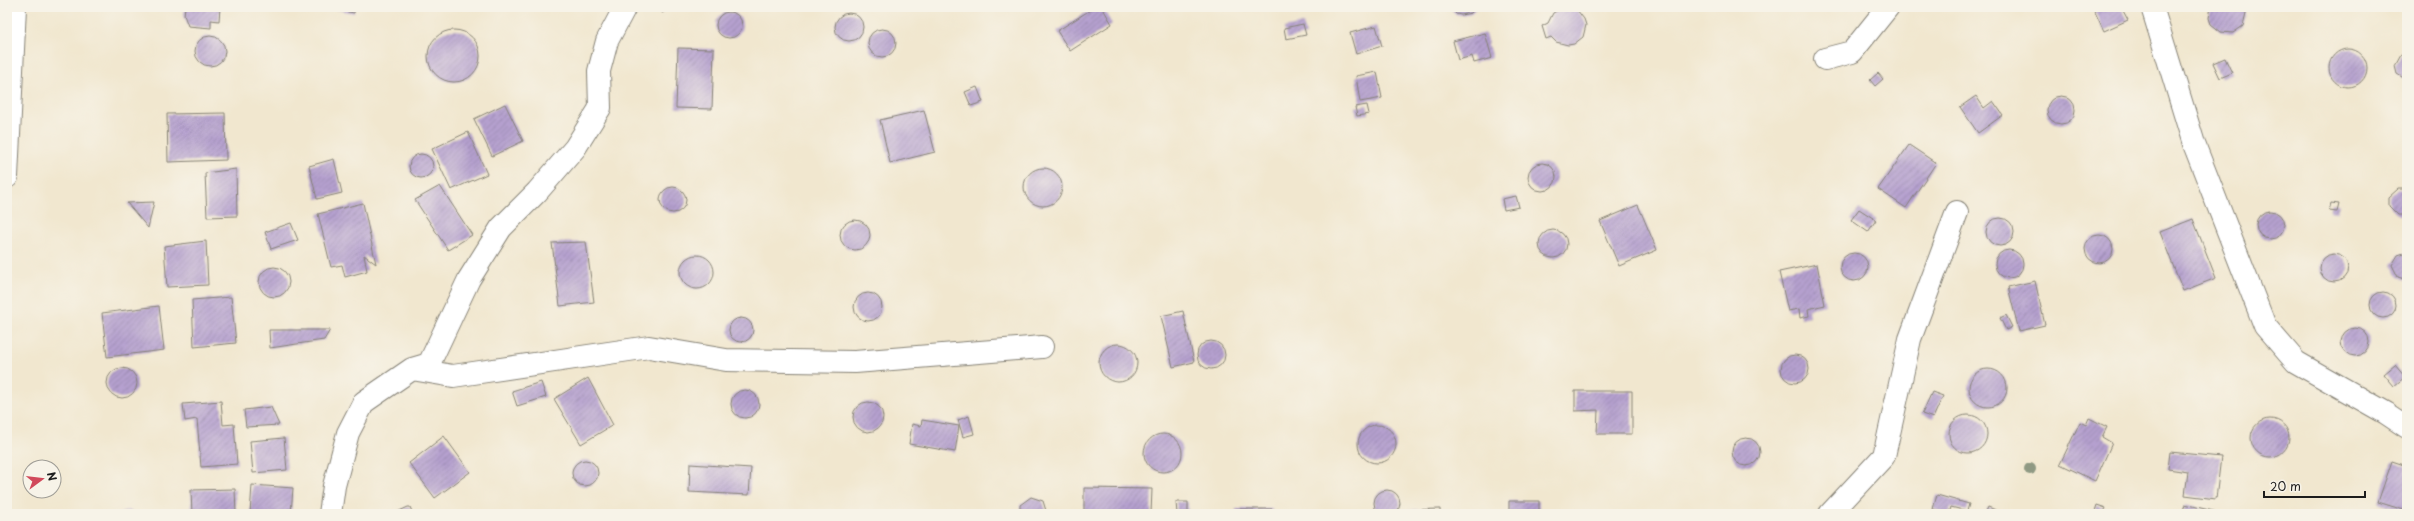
<svg xmlns="http://www.w3.org/2000/svg" width="2414" height="521" font-family="'Playpen Sans',sans-serif">
<style>
.building{fill:url(#building-hatch)}
.lines{fill:none;stroke-linecap:round;stroke-linejoin:round}
.minor-casing{stroke:#868276;stroke-width:24}
.minor{stroke:#fff;stroke-width:22}
.tree{fill:#8f9983}
</style>
<defs>
<pattern id="building-hatch" width="6" height="6" patternUnits="userSpaceOnUse"><rect width="6" height="6" fill="#b5a0cf"/><path d="M-1 1l2-2M0 6l6-6M5 7l2-2" fill="none" stroke="#9282a7"/></pattern>
</defs>
<rect width="100%" height="100%" fill="#f7f3e8"/>
<filter id="ink" filterUnits="userSpaceOnUse"><feTurbulence type="fractalNoise" baseFrequency=".025" numOctaves="2"/><feDisplacementMap in="SourceGraphic" scale="8" xChannelSelector="R" yChannelSelector="G"/><feConvolveMatrix kernelMatrix="1 2 1 2 8 2 1 2 1" color-interpolation-filters="sRGB"/></filter>
<filter id="wash" filterUnits="userSpaceOnUse"><feTurbulence type="fractalNoise" baseFrequency=".012" numOctaves="4" result="noise"/><feDisplacementMap in="SourceGraphic" scale="16" xChannelSelector="R" yChannelSelector="G"/><feGaussianBlur stdDeviation="0.9" result="paint"/><feColorMatrix in="noise" values="0 0 0 0 0 0 0 0 0 0 0 0 0 0 0 0 0 1.4 0 .05"/><feComposite in="paint" operator="in"/></filter>
<g filter="url(#wash)">
<rect width="100%" height="100%" fill="#f1e7cf"/>
<g id="blocks">
<path class="building" d="M185 7H220L219 21 211 20V28L188 26 184 15Z
M324 7H355L354 13Z
M663 7H672L662 13Z
M1095 7H1102L1112 24 1070 51 1057 31Z
M1449 7H1477L1471 13 1461 15 1456 14Z
M1564 7 1577 10 1584 19 1586 25 1583 37 1574 44 1568 45 1556 42 1551 37 1546 39 1542 26 1548 23 1553 13Z
M2100 7H2121L2128 20 2104 31 2094 10Z
M2211 7H2245L2246 14 2243 26 2233 33 2221 32 2211 24 2209 18Z
M716 25a13 13 0 1 1 26 0a13 13 0 1 1-26 0Z
M835 27a14 14 0 1 1 28 0a14 14 0 1 1-28 0Z
M1303 24 1306 35 1286 39 1284 28Z
M1376 26 1382 46 1356 54 1350 33Z
M868 43a14 14 0 1 1 28 0a14 14 0 1 1-28 0Z
M428 56a26 26 0 1 1 52 0a26 26 0 1 1-52 0Z
M1485 33 1492 58 1474 63 1472 56 1458 60 1453 41Z
M195 51a15 15 0 1 1 30 0a15 15 0 1 1-30 0Z
M678 48 714 49 712 109 676 108Z
M2329 68a19 19 0 1 1 38 0a19 19 0 1 1-38 0Z
M2407 53V80L2397 74 2395 66 2401 55Z
M2225 58 2232 73 2220 78 2213 63Z
M1377 72 1382 98 1360 102 1356 76Z
M1878 73 1883 79 1875 86 1870 80Z
M977 87 983 102 971 106 965 92Z
M1976 96 1984 108 1993 101 2003 115 1978 133 1960 107Z
M2047 110a14 14 0 1 1 28 0a14 14 0 1 1-28 0Z
M505 104 523 141 492 156 474 119Z
M1367 105 1369 114 1357 116 1355 107Z
M924 110 935 152 890 163 880 120Z
M225 113 226 160 168 162 167 114Z
M468 132 487 174 451 190 432 149Z
M1909 145 1936 163 1906 208 1878 189Z
M409 166a12 12 0 1 1 24 0a12 12 0 1 1-24 0Z
M334 159 342 193 317 199 309 166Z
M1528 177a14 14 0 1 1 28 0a14 14 0 1 1-28 0Z
M1024 187a19 19 0 1 1 38 0a19 19 0 1 1-38 0Z
M236 169 237 216 207 217 205 173Z
M440 186 472 235 448 250 415 200Z
M660 200a13 13 0 1 1 26 0a13 13 0 1 1-26 0Z
M2398 189H2407V215H2398L2389 206V197Z
M1516 196 1519 207 1504 210 1502 199Z
M154 202 148 228 127 203Z
M363 203 376 264 364 255 367 271 345 277 342 265 331 267 318 214Z
M2331 203 2339 204 2337 212 2329 211Z
M1638 205 1657 250 1619 266 1600 221Z
M1859 209 1876 220 1868 232 1851 220Z
M2256 225a14 14 0 1 1 28 0a14 14 0 1 1-28 0Z
M1986 232a14 14 0 1 1 28 0a14 14 0 1 1-28 0Z
M2193 219 2216 278 2183 291 2160 232Z
M840 235a15 15 0 1 1 30 0a15 15 0 1 1-30 0Z
M291 223 298 240 271 249 265 232Z
M1539 244a14 14 0 1 1 28 0a14 14 0 1 1-28 0Z
M2085 249a14 14 0 1 1 28 0a14 14 0 1 1-28 0Z
M206 241 208 285 167 287 164 246Z
M586 242 594 302 560 306 552 243Z
M1995 264a14 14 0 1 1 28 0a14 14 0 1 1-28 0Z
M2407 252V280L2398 277 2392 265 2398 255Z
M1840 267a14 14 0 1 1 28 0a14 14 0 1 1-28 0Z
M2320 268a14 14 0 1 1 28 0a14 14 0 1 1-28 0Z
M680 272a17 17 0 1 1 34 0a17 17 0 1 1-34 0Z
M1817 264 1825 305 1808 309 1809 316 1800 318 1799 309 1788 311 1779 272Z
M259 282a15 15 0 1 1 30 0a15 15 0 1 1-30 0Z
M2035 281 2045 325 2019 331 2008 287Z
M2370 305a13 13 0 1 1 26 0a13 13 0 1 1-26 0Z
M854 307a14 14 0 1 1 28 0a14 14 0 1 1-28 0Z
M231 297 236 343 194 347 192 300Z
M159 306 164 350 107 357 102 313Z
M1183 311 1194 362 1173 367 1161 316Z
M2006 315 2012 327 2006 330 2000 318Z
M729 330a12 12 0 1 1 24 0a12 12 0 1 1-24 0Z
M2341 342a14 14 0 1 1 28 0a14 14 0 1 1-28 0Z
M269 330H330L324 340 270 348Z
M1197 355a14 14 0 1 1 28 0a14 14 0 1 1-28 0Z
M1099 363a19 19 0 1 1 38 0a19 19 0 1 1-38 0Z
M1781 369a14 14 0 1 1 28 0a14 14 0 1 1-28 0Z
M2395 365 2405 377 2394 386 2384 374Z
M107 383a15 15 0 1 1 30 0a15 15 0 1 1-30 0Z
M1969 388a19 19 0 1 1 38 0a19 19 0 1 1-38 0Z
M588 378 613 425 581 444 554 399Z
M541 382 546 397 517 406 512 391Z
M731 404a14 14 0 1 1 28 0a14 14 0 1 1-28 0Z
M1575 391H1632V434H1597L1598 410 1575 411Z
M1932 392 1943 396 1933 418 1922 414Z
M221 401 223 425 234 424 237 464 201 467 197 419 185 421 183 404Z
M853 417a15 15 0 1 1 30 0a15 15 0 1 1-30 0Z
M271 407 279 425 246 427 244 410Z
M1949 434a19 19 0 1 1 38 0a19 19 0 1 1-38 0Z
M969 416 974 434 963 437 958 420Z
M2089 418 2107 427 2102 437 2112 443 2095 481 2060 464 2080 422 2086 425Z
M2251 438a19 19 0 1 1 38 0a19 19 0 1 1-38 0Z
M922 420 959 426 955 452 909 444 912 424 921 426Z
M1358 444a19 19 0 1 1 38 0a19 19 0 1 1-38 0Z
M1144 453a19 19 0 1 1 38 0a19 19 0 1 1-38 0Z
M444 436 470 472 435 498 409 463Z
M284 438 287 470 253 473 250 441Z
M1732 452a14 14 0 1 1 28 0a14 14 0 1 1-28 0Z
M2170 452 2221 457 2216 499 2185 495 2188 472 2168 469Z
M572 473a13 13 0 1 1 26 0a13 13 0 1 1-26 0Z
M2392 461 2407 466V511L2378 502Z
M690 464 751 468 749 495 689 492Z
M252 485 293 488 291 514H250Z
M1084 488 1152 489 1151 514H1084Z
M235 489 236 514H192L191 490Z
M1374 503a13 13 0 1 1 26 0a13 13 0 1 1-26 0Z
M1937 495 1969 504 1967 511 1951 507 1949 514 1933 509Z
M1031 497 1043 501 1047 514H1020V505Z
M1509 501H1539V514H1509Z
M1176 502H1188V514H1177Z
M2185 504 2217 512V514H2182Z
M2097 505 2106 508 2103 514H2094Z
M408 507H410L413 514H393Z
M1988 507 2006 514H1985Z
M1236 509H1272V514H1236Z
M1440 509V514H1406V510Z
M128 510 137 514H119Z"/>
</g>
</g>
<g filter="url(#ink)">
<use href="#blocks" fill-opacity="0" stroke="#868276" stroke-width="1"/>
<g class="lines">
<g class="minor-casing">
<path id="minor" d="M2152 7 2194 144 2265 326 2296 362 2386 413 2407 427
M1825 59 1852 52 1888 7
M7 177 15 7
M412 369 453 376 649 347 726 360 855 362 1042 347
M330 514 334 486 348 433 364 402 412 369 429 364 469 279 501 228 537 192 575 148 600 108 599 71 607 41 625 7
M1830 514 1884 456 1910 339 1957 212"/>
</g>
<use href="#minor" class="minor"/>
</g>
<circle class="tree" cx="2030" cy="469" r="6"/>
</g>
<rect width="2414" height="521" fill="none" stroke="#f7f3e8" stroke-width="24"/>
<g transform="translate(42 479) rotate(75)"><circle r="19" fill="#f7f3e8" stroke="#9f9d96"/>
<path d="M0-3L7 15L0 10L-7 15Z" fill="#d1495b"/>
<text y="-6" font-size="11" font-weight="bold" text-anchor="middle" fill="#1c1c1c">N</text>
</g>
<path d="M2264 491v6h101v-6" fill="none" stroke="#1c1c1c" stroke-width="2"/>
<text x="2270" y="491" font-size="12" fill="#1c1c1c" stroke="#f7f3e8" stroke-width="3" paint-order="stroke">20 m</text>
</svg>
